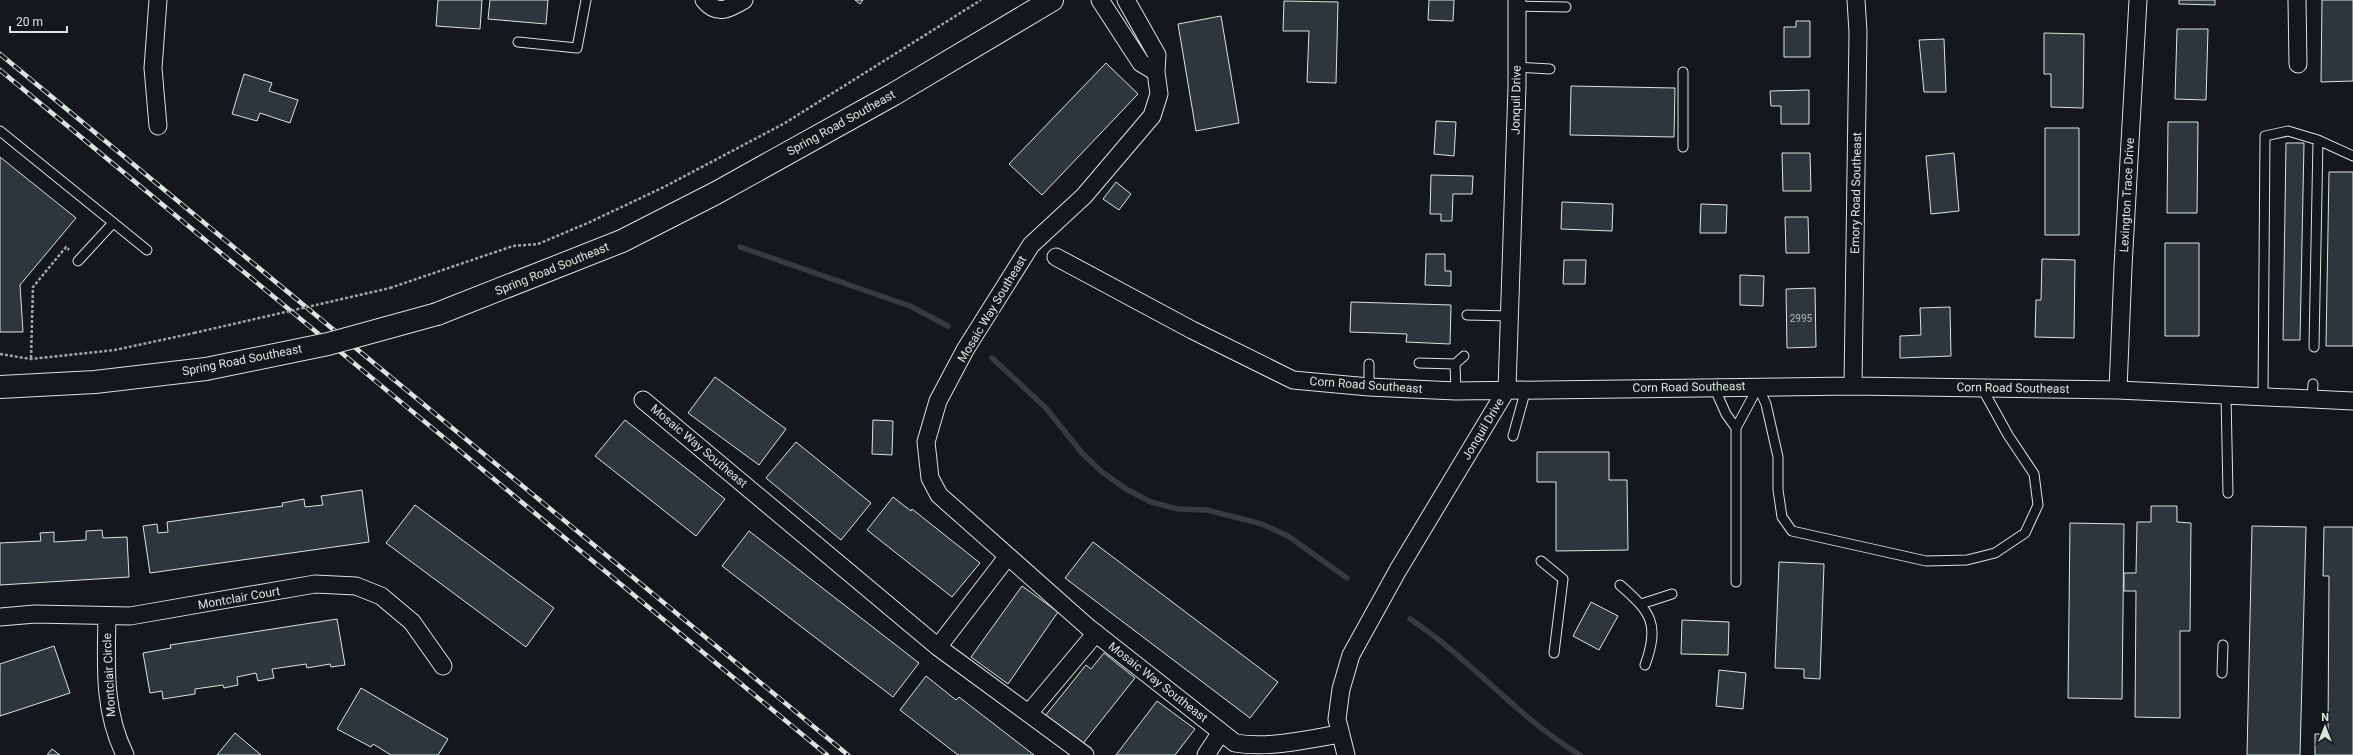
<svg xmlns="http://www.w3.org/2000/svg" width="2353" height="755" font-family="Roboto,sans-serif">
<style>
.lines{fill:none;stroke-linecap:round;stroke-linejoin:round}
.stream{stroke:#363b3e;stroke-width:5.5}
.building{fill:#2c363c;stroke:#d8e6dc}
.service-casing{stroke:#d8e6dc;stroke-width:11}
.minor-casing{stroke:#d8e6dc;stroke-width:19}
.secondary-casing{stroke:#d8e6dc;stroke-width:24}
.path{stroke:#9da8a2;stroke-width:2.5;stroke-dasharray:3 2;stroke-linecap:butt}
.service{stroke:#14181c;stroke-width:9}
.minor{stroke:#14181c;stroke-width:17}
.secondary{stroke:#14181c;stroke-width:22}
.rail-casing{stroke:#d8e6dc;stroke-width:4.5}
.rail{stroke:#14181c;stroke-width:3;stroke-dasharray:9;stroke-linecap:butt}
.secondary-bridge-casing{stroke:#d8e6dc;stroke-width:24;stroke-linecap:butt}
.path-bridge{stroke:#9da8a2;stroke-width:2.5;stroke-dasharray:3 2;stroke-linecap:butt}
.secondary-bridge{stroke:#14181c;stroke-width:22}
.labels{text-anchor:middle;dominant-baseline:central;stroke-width:3;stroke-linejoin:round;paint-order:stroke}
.number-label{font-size:10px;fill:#adbab4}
.street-label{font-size:12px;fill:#d8e6dc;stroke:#14181c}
</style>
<rect width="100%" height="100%" fill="#14181c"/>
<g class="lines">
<path class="stream" d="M740 247 910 306 948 326
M992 358 1046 408 1082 453 1102 472 1126 489 1151 502 1178 509 1207 510 1262 524 1288 536 1347 578
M1410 619C1471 659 1517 717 1580 755"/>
</g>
<path class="building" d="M438 0H482L480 29 436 26Z
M490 0H548L546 24 488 19Z
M855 0H863L860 4Z
M1429 0H1454L1453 21 1428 20Z
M2179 0H2215V5L2179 4Z
M2322 0H2353V81L2321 82Z
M1284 1 1338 2 1336 83 1307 82 1309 31H1283Z
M1221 16 1239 123 1196 131 1178 24Z
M1796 21H1810V57H1784V27H1796Z
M2177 29H2208L2206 100 2175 99Z
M2044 33 2084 34 2083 108 2051 107V74H2044Z
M1944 39 1946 92H1924L1919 40Z
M1106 63 1138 94 1042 195 1009 164Z
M244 74 272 83 269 91 298 100 290 123 260 113 257 121 232 114Z
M1571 86 1675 88 1674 137 1570 135Z
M1809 90V124H1781V106H1771L1770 91Z
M1436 121 1456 122 1454 156 1434 154Z
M2168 122H2198L2197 213H2167Z
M2045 128H2079V235H2045Z
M2286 143H2304L2300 340H2283Z
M1782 153H1810L1811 191H1783Z
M1954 153 1959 211 1931 214 1926 156Z
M0 157 76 218 20 285 23 332H0Z
M2329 172H2353V346H2326Z
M1431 175 1473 176 1472 194H1453L1452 221H1441V214H1430Z
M1116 182 1131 194 1119 210 1103 199Z
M1562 202 1613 204 1612 231 1561 229Z
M1701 204 1727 205 1726 233H1700Z
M1785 217H1808L1809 253H1786Z
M2165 243H2199V336H2165Z
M1426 254H1445V271H1451V286L1425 285Z
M2042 259 2075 260 2074 338 2035 337 2036 300H2041Z
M1564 260H1586L1585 284H1563Z
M1740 275 1764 276 1763 306 1740 305Z
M1815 288 1816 347 1787 348 1786 289Z
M1351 302 1451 305 1450 344 1406 342 1407 334 1350 332Z
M1950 307 1951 356 1900 358V336L1921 335 1920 308Z
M715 377 786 429 759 465 688 413Z
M625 420 725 499 696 536 595 456Z
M873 420 893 421 892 455 872 454Z
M796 442 871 503 841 540 766 478Z
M1537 452H1609V480H1627L1628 550 1556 551V482H1537Z
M362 490 369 542 150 573 143 526 157 524 158 533 168 532 167 522 283 506 282 503 304 499 305 507 323 505 321 496Z
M893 497 911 511 912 509 980 563 952 597 867 530Z
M415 505 554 608 526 647 386 543Z
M2151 506H2177V522L2191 523 2190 631H2180V718L2135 717 2136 591H2124V573H2136L2137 522H2151Z
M2070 523 2124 524 2122 699 2068 698Z
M2252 526 2306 527 2300 755H2247Z
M2324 527H2353V755H2315V734H2328L2329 576H2323Z
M102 530 103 538 127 537 129 577 0 585V543L41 541 40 533 54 532V542L86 540V531Z
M749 531 919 663 893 697 722 566Z
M1093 542 1278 682 1250 718 1065 578Z
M1779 562 1824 564 1820 679 1804 678V669L1775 668Z
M1022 586 1058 612 1008 684 971 657Z
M1591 602 1618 616 1599 650 1573 636Z
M337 619 345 665 331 667 330 664 307 668 306 664 272 669 274 678 258 681 256 673 237 677 238 685 224 688 223 685 195 689V694L163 699 162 691 150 693 143 653 171 648 170 645Z
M1682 620 1729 622 1728 655 1681 654Z
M54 646 70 693 0 716V664Z
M1104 653 1135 678 1081 746 1045 716 1086 665 1091 669Z
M1719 670 1746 673 1743 709 1716 706Z
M926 676 956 700 959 697 1034 755H958L900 710Z
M361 688 448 739 438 755H391L373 744 371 747 337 729Z
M1157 701 1195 729 1175 755H1116Z
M235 733 261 755H217Z
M52 749 60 755H47Z"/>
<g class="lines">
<g class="service-casing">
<path id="service" d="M1517 6 1566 7
M518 42 577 48 586 0
M1517 67 1550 69
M1683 72V147
M0 131 147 250
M2318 140 2353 156
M78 261 113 223
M1467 315 1510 316
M1419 363 1455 364 1456 391
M1369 364V387
M1455 364 1464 356
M1714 387 1726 414 1736 428
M1758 387 1766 404 1778 457V490L1782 517 1792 531 1926 561 1967 560 1995 553 2025 533 2038 505 2034 474 2008 435 1982 388
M2226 395 2228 493
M2263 396 2265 136 2288 131 2318 140 2314 347
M2312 399 2313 384
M1513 436 1526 389
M1541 561 1563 579 1554 653
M1736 582V428L1758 387
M1620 585C1651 612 1660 624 1645 665
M1641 604 1672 594
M2222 673 2223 645"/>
</g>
<g class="minor-casing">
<path id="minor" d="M158 0 153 68 158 126
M704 0C717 16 729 9 744 0
M1100 0 1141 63 1156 72
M1126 0 1157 55 1156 72 1159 94 1152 116 1084 196 1031 245 965 350 938 401 926 442 930 478 939 495 1089 628 1235 743C1270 749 1306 739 1341 734
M2297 0 2298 64
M1056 257 1192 330 1293 380 1369 387 1456 391 1853 386 2118 390 2353 401
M1853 386 1858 32 1856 0
M2118 390 2123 267 2138 0
M643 400 938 647 1085 755
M0 617 35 614 130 616 315 584 356 586 381 596 412 622 443 666
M107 617C106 666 103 710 125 755
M938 647 1008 556
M1029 713 1096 633
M1206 755 1221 732
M1346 755 1337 719 1341 689 1351 655 1398 570 1507 389 1517 86V0"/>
</g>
<g class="secondary-casing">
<path id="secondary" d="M437 314 622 241 716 193 894 94 1052 0
M0 387 95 382 206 369"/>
</g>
<path class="path" d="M390 288 513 246 538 244 590 222 664 187 785 123 981 0
M0 354 31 359 115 350 194 333
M31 358 33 287 66 247 69 250"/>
<use href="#service" class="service"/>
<use href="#minor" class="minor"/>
<use href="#secondary" class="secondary"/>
<g class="rail-casing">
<path id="rail" d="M0 54 848 755
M0 70 827 755"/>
</g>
<use href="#rail" class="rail"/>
<g class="secondary-bridge-casing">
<path id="secondary-bridge" d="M206 369 328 344 437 314"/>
</g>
<path class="path-bridge" d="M194 333 390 288"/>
<use href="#secondary-bridge" class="secondary-bridge"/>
</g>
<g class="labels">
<g class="number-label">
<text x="1801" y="318">2995</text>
</g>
<g class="street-label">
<text transform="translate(1516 100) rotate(-89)">Jonquil Drive</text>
<text transform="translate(841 123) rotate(-29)">Spring Road Southeast</text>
<text transform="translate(1856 193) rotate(-89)">Emory Road Southeast</text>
<text transform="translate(2127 195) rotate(-87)">Lexington Trace Drive</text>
<text transform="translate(552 269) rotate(-22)">Spring Road Southeast</text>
<text transform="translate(992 309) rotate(-59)">Mosaic Way Southeast</text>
<text transform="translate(242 360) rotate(-11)">Spring Road Southeast</text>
<text transform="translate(1366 385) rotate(4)">Corn Road Southeast</text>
<text transform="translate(1689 387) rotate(-1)">Corn Road Southeast</text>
<text transform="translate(2013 388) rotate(1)">Corn Road Southeast</text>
<text transform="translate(1483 429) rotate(-59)">Jonquil Drive</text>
<text transform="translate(699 446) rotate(40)">Mosaic Way Southeast</text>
<text transform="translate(239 598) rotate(-10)">Montclair Court</text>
<text transform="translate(109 675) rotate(-93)">Montclair Circle</text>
<text transform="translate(1158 682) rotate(38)">Mosaic Way Southeast</text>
</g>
</g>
<g transform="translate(2325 727)" stroke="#14181c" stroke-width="3" paint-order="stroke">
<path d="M0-3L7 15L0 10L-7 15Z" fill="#d8e6dc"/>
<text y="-6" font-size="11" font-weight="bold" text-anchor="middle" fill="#d8e6dc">N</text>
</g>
<path d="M10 26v6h57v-6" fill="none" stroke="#d8e6dc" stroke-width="2"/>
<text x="16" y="26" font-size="12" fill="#d8e6dc" stroke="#14181c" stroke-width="3" paint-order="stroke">20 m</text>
</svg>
